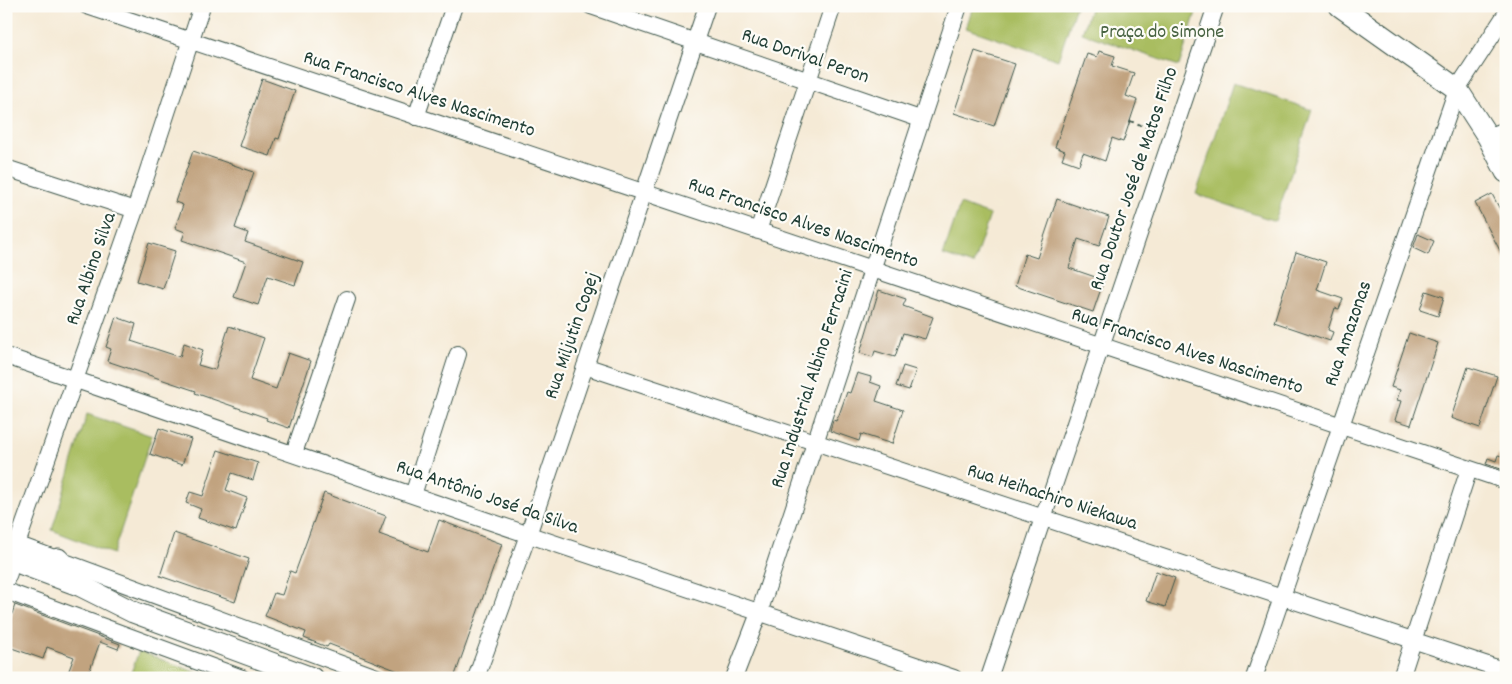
<svg xmlns="http://www.w3.org/2000/svg" width="1512" height="684" font-family="Dekko,sans-serif">
<style>
.green{fill:#a9bd61;stroke:#647d4a}
.building{fill:#c1a37f}
.lines{fill:none;stroke-linecap:round;stroke-linejoin:round}
.minor-casing{stroke:#3f574c;stroke-width:18}
.major-casing{stroke:#3f574c;stroke-width:23}
.path{stroke:#3f574c;stroke-width:2;stroke-dasharray:4 4;stroke-linecap:butt}
.minor{stroke:#fff;stroke-width:16}
.major{stroke:#fff;stroke-width:21}
.labels{text-anchor:middle;dominant-baseline:central;stroke-width:4.5;stroke-linejoin:round;paint-order:stroke}
.park-label{font-size:20px;fill:#486342;stroke:#fdfcf7}
.street-label{font-size:20px;fill:#1f3d34;stroke:#fdfcf7}
</style>
<rect width="100%" height="100%" fill="#fdfcf7"/>
<filter id="ink" filterUnits="userSpaceOnUse"><feTurbulence type="fractalNoise" baseFrequency=".02" numOctaves="2"/><feDisplacementMap in="SourceGraphic" scale="10" xChannelSelector="R" yChannelSelector="G"/><feConvolveMatrix kernelMatrix="1 2 1 2 8 2 1 2 1" color-interpolation-filters="sRGB"/></filter>
<filter id="wash" filterUnits="userSpaceOnUse"><feTurbulence type="fractalNoise" baseFrequency=".0096" numOctaves="4" result="noise"/><feDisplacementMap in="SourceGraphic" scale="20" xChannelSelector="R" yChannelSelector="G"/><feGaussianBlur stdDeviation="1.12" result="paint"/><feColorMatrix in="noise" values="0 0 0 0 0 0 0 0 0 0 0 0 0 0 0 0 0 1.4 0 .05"/><feComposite in="paint" operator="in"/></filter>
<g filter="url(#wash)">
<rect width="100%" height="100%" fill="#f5ead6"/>
<path class="green" d="M973 6H1076L1058 60 966 28Z
M1091 6H1198L1179 66 1082 33Z
M1233 83 1312 110 1275 221 1196 194Z
M960 204 990 215 973 265 943 255Z
M87 414 152 436 113 554 52 530Z
M139 651 211 678H129Z"/>
<g id="blocks">
<path class="building" d="M975 51 1015 64 994 126 954 113Z
M1099 51 1115 56 1112 66 1134 73 1126 96 1137 100 1123 142 1112 138 1105 161 1083 153 1079 165 1062 159 1065 151 1055 147 1087 54 1097 57Z
M262 79 295 91 279 139 276 138 270 156 239 146Z
M193 151 254 172 235 228 248 233 245 242 303 262 295 285 268 276 258 305 234 297 246 262 182 240 185 232 175 228 183 205 175 202Z
M1492 194 1506 221V262L1475 203Z
M1057 199 1109 217 1099 246 1078 239 1069 268 1104 280 1093 312 1015 286 1025 254 1037 258Z
M1418 234 1434 241 1428 255 1413 248Z
M149 243 175 251 163 289 137 281Z
M1296 252 1326 262 1317 290 1343 299 1339 309 1335 308 1328 330 1333 332 1330 341 1274 322Z
M879 290 906 299 903 306 933 317 925 339 903 333 895 357 875 351 873 357 860 353Z
M1426 291 1444 297 1438 316 1420 310Z
M116 317 136 324 131 341 180 357 184 343 203 350 198 365 215 370 229 326 264 338 250 380 276 389 288 353 311 361 289 428 266 420 267 418 195 393 196 391 107 361 111 349 106 347Z
M1409 333 1438 343 1411 425 1395 420 1401 401 1397 400 1400 390 1391 387Z
M903 366 916 370 909 390 896 386Z
M1468 367 1497 376 1480 428 1451 418Z
M857 373 871 377 870 382 881 386 876 401 903 410 892 444 861 434 859 441 830 431 833 420 836 421 839 415 847 392 850 393Z
M159 428 191 439 182 465 150 454Z
M218 450 258 463 253 480 232 473 226 490 247 498 236 531 198 518 201 509 186 503 190 492 203 496Z
M1498 455 1506 457 1504 470 1486 464 1488 458 1496 461Z
M324 493 386 516 379 534 428 552 439 520 502 544 454 678H416L329 644 327 647 304 638 306 632 265 616 274 593 282 595 290 571 295 573Z
M174 533 249 559 235 602 160 576Z
M1156 571 1175 578 1165 607 1146 601Z
M15 605 120 644 118 649 100 642 87 678H66L74 657 47 647 43 659 6 646V631Z"/>
</g>
</g>
<g filter="url(#ink)">
<use href="#blocks" fill-opacity="0" stroke="#3f574c" stroke-width="1"/>
<g class="lines">
<g class="minor-casing">
<path id="minor" d="M87 6 1506 481
M591 6 920 119
M416 117 454 6
M1488 137 1506 130
M6 168 135 210
M758 231 833 6
M6 356C322 464 637 573 954 678
M585 366 1506 671
M294 453 347 299
M413 495 458 354
M8 541 379 678
M17 544 135 210 202 6
M6 580 9 573
M6 591 242 678
M476 678 528 535 707 6
M734 678 759 613 959 6
M989 678 1216 6
M1254 678 1457 89 1506 14
M1401 678 1469 469"/>
</g>
<g class="major-casing">
<path id="major" d="M1340 6 1457 89 1488 137 1506 172
M6 558 81 586 133 612 312 678
M58 559 80 584"/>
</g>
<path class="path" d="M1130 121 1160 132"/>
<use href="#minor" class="minor"/>
<use href="#major" class="major"/>
</g>
</g>
<g class="labels">
<g class="park-label">
<text x="1162" y="33">Praça do Simone</text>
</g>
<g class="street-label">
<text transform="translate(805 57) rotate(19)">Rua Dorival Peron</text>
<text transform="translate(419 95) rotate(18)">Rua Francisco Alves Nascimento</text>
<text transform="translate(1135 179) rotate(-71)">Rua Doutor José de Matos Filho</text>
<text transform="translate(803 224) rotate(19)">Rua Francisco Alves Nascimento</text>
<text transform="translate(92 269) rotate(-71)">Rua Albino Silva</text>
<text transform="translate(1349 334) rotate(-71)">Rua Amazonas</text>
<text transform="translate(573 336) rotate(-71)">Rua Miljutin Cogej</text>
<text transform="translate(1187 352) rotate(18)">Rua Francisco Alves Nascimento</text>
<text transform="translate(813 379) rotate(-72)">Rua Industrial Albino Ferracini</text>
<text transform="translate(487 498) rotate(19)">Rua Antônio José da Silva</text>
<text transform="translate(1052 498) rotate(18)">Rua Heihachiro Niekawa</text>
</g>
</g>
<rect width="1512" height="684" fill="none" stroke="#fdfcf7" stroke-width="25"/>
</svg>
